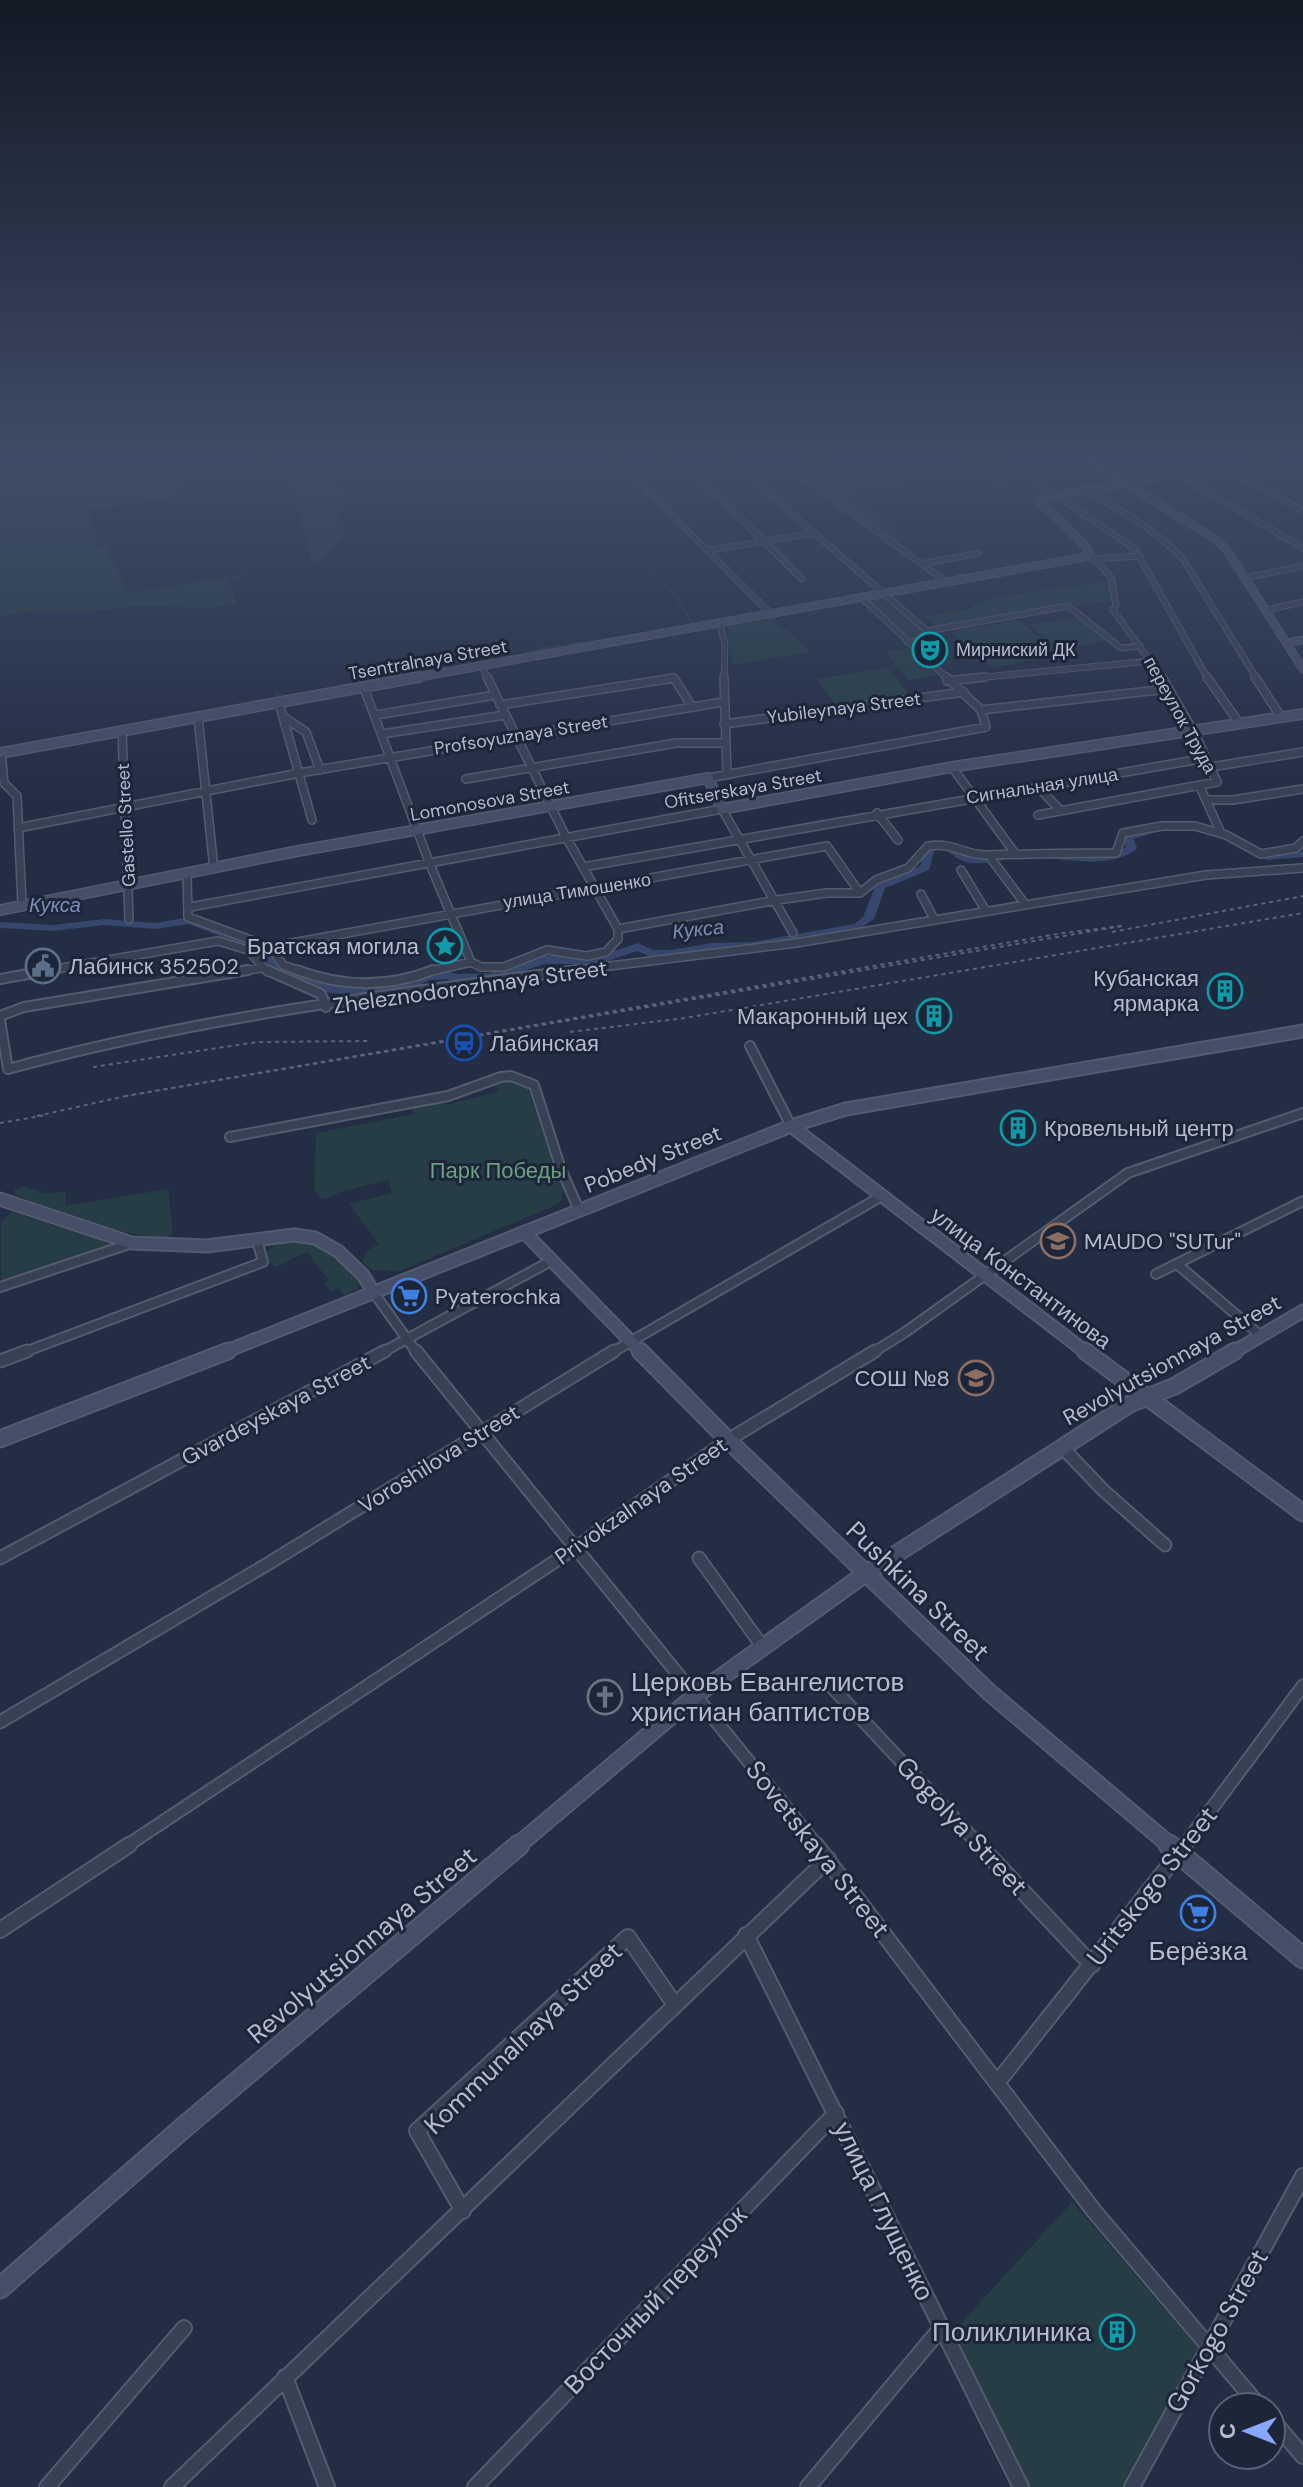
<svg xmlns="http://www.w3.org/2000/svg" width="1303" height="2487" font-family="'DM Sans',sans-serif">
<style>
.green{fill:#263d45}
.lines{fill:none;stroke-linecap:round;stroke-linejoin:round}
.stream{stroke:#36466c;stroke-width:2}
.river{fill:#36466c;fill-rule:evenodd}
.street-far4-casing{stroke:#535b6d;stroke-width:7}
.street-far3-casing{stroke:#535b6d;stroke-width:10}
.street-far2-casing{stroke:#535b6d;stroke-width:12}
.street-far1-casing{stroke:#535b6d;stroke-width:15}
.street-casing{stroke:#535b6d;stroke-width:18}
.secondary-far4-casing{stroke:#535b6d;stroke-width:9}
.secondary-far3-casing{stroke:#535b6d;stroke-width:12}
.secondary-far2-casing{stroke:#535b6d;stroke-width:15}
.secondary-far1-casing{stroke:#535b6d;stroke-width:19}
.secondary-casing{stroke:#535b6d;stroke-width:23}
.street-far4{stroke:#384053;stroke-width:5}
.street-far3{stroke:#384053;stroke-width:7}
.street-far2{stroke:#384053;stroke-width:8}
.street-far1{stroke:#384053;stroke-width:11}
.street{stroke:#384053;stroke-width:14}
.secondary-far4{stroke:#464e67;stroke-width:7}
.secondary-far3{stroke:#464e67;stroke-width:9}
.secondary-far2{stroke:#464e67;stroke-width:11}
.secondary-far1{stroke:#464e67;stroke-width:15}
.secondary{stroke:#464e67;stroke-width:19}
.rail{stroke:#5a637a;stroke-width:2;stroke-dasharray:4 4;stroke-linecap:butt}
.labels{text-anchor:middle;dominant-baseline:central;stroke-width:6;stroke-linejoin:round;paint-order:stroke}
.far-poi-label{font-size:18px;fill:#b5bbcd;stroke:#1d2538;text-anchor:start}
.far-street-label{font-size:18px;fill:#b5bbcd;stroke:#1d2538}
.far-water-label{font-size:20px;font-style:italic;fill:#7a8db7;stroke:#1d2538}
.poi-label{font-size:22px;fill:#b5bbcd;stroke:#1d2538;text-anchor:start}
.street-label{font-size:22px;fill:#b5bbcd;stroke:#1d2538}
.park-label{font-size:22px;fill:#6aa07d;stroke:#1d2538}
.near-street-label{font-size:26px;fill:#b5bbcd;stroke:#1d2538}
.near-poi-label{font-size:26px;fill:#b5bbcd;stroke:#1d2538;text-anchor:start}
</style>
<rect width="100%" height="100%" fill="#232d44"/>
<path class="green" d="M176 453H319L301 457 312 475 335 476 348 504 338 512 345 531C319 583 276 560 234 580L233 576 312 564 296 500 279 468 192 482 188 474 192 466 186 475 190 483 178 488 182 496 89 510 98 548 105 547 129 593 228 577 237 604 211 608 137 606 95 611H34L0 616V457Z
M539 453H545L674 592 696 627 281 699 276 696 275 690 285 695 293 694 524 653 542 647 692 625 672 593 613 526Z
M969 462 1020 495 1015 496 976 472 851 491 908 542 894 544 817 485Z
M1109 581 1114 600 938 628 924 616 967 610 976 604 999 597Z
M886 595 925 632 924 636C902 645 881 613 867 599Z
M1078 617 1108 640 1060 651 1029 625Z
M770 619 779 627 789 631 811 652 732 665 727 627Z
M1018 620 1061 654 993 668 951 632Z
M908 648 937 675 908 680 885 652Z
M888 668 909 694 836 705 816 679Z
M513 1079 526 1083 563 1191 562 1199 558 1204 400 1271 371 1270 362 1261 367 1251 379 1244 349 1204 392 1193 388 1180 343 1191 322 1200 314 1190 316 1133 413 1114 412 1103 444 1100 446 1105 498 1092 495 1082Z
M24 1186 45 1193 66 1192 65 1206 168 1189 173 1233 166 1239C116 1232 59 1219 15 1194L14 1190Z
M12 1212 101 1240 109 1244 107 1247 7 1281 1 1280V1221Z
M302 1240C327 1247 342 1261 359 1281L357 1289 344 1296 339 1288 332 1292 324 1284 329 1281 307 1252 275 1267 269 1262 265 1253 279 1242Z
M1072 2202 1198 2348 1124 2487H1028L954 2331Z"/>
<g class="lines">
<path class="stream" d="M102 455 95 473 106 476 189 466
M0 457 185 453
M250 461 308 453"/>
<path class="river" d="M1155 826 1159 827V831L1134 839 1137 848 1136 850C1108 868 1075 860 1044 858L1039 855 1044 852C1071 853 1102 862 1126 847L1123 838 1124 836Z
M938 842 954 845 973 857C986 857 1002 849 1013 856 1004 862 974 866 963 861 951 856 947 846 934 851L929 870 885 888 874 919 857 930 752 950 712 951 671 958 651 957 637 951 600 964H545L491 981 456 982 446 979 430 980 409 990 344 994 325 992 282 975 271 968 260 952 189 924 155 929 105 925 53 931 0 928V922L53 925 105 919 155 923 190 917 268 946 279 962 290 969 331 985 344 986 407 982 424 974 447 971 457 974 490 973 544 956H599L638 943 653 950H671L712 943 752 942 854 924 863 917 876 884 920 866 925 847Z
M1247 845 1268 853 1303 851V857L1268 860 1243 850V846Z"/>
<g class="street-far4-casing">
<path id="street-far4" d="M610 453 772 615
M650 453 671 470 687 472 726 504 802 579
M722 453 927 631
M769 453 948 583
M1141 453 1303 548
M1199 453 1303 511
M1256 453 1303 478
M615 457 647 453
M1020 471 1135 549 1208 679
M744 472 864 453
M1125 483 1303 453
M813 484 1033 453
M1088 490 1148 528 1181 556 1257 679
M709 550 816 533
M1092 559 1140 556
M1095 559 1111 578 1116 605 1113 610 1163 679
M922 564 978 553
M1245 578 1303 566
M862 598 948 679
M1266 610 1303 602
M720 624 725 644 724 679
M907 642 928 638 927 631 1068 606 1121 648 1140 646
M482 667 488 679
M666 679H675
M965 679 1151 661"/>
</g>
<g class="street-far3-casing">
<path id="street-far3" d="M487 677 566 837 618 929
M724 677 727 775
M1207 677 1239 723
M1255 677 1281 717
M947 681 985 677
M364 688 429 862 471 962
M279 703 312 820
M500 705 674 678 692 707
M981 710 1167 689
M376 715 495 695
M198 717 214 869
M285 718 306 732 320 770
M724 724 964 692
M122 731 129 919
M382 734 505 715
M1 752 4 783 17 796 22 905
M952 767 1014 852
M1211 767 1303 752
M708 778 986 727 981 710 946 677
M466 779 676 743H724
M1037 786 1061 811
M1200 787 1220 831
M1208 800H1233L1303 789
M877 813 898 840
M1038 815 1217 782 1196 736 1162 677
M18 828 299 773 723 702
M992 860 1025 904
M583 867 1206 758
M961 870 986 911
M187 874 188 917 270 947 283 965 302 972
M921 894 934 919
M190 907 722 809 793 933
M618 929 777 900 827 893H860L876 880 908 868 928 846C956 842 964 856 989 855 1031 854 1073 853 1116 853L1123 833 1162 826H1195L1226 835 1261 854 1296 848 1303 841
M270 947 827 846 860 893
M39 972 218 941 248 950 268 972
M236 972 262 968
M427 972 471 962 481 967H504L547 950 587 956 606 952 618 939V929
M561 972 796 943 1206 875 1303 868"/>
</g>
<g class="street-far2-casing">
<path id="street-far2" d="M267 970 321 994 326 1007
M297 970C342 987 388 988 433 970
M0 979 50 970
M0 1016 24 1007 248 970
M0 1020 8 1069C193 1018 386 994 577 970
M750 1046 791 1126
M230 1137 448 1096 501 1077 511 1076 534 1085 561 1169 579 1210
M1177 1264 1261 1336
M1156 1274 1303 1201
M0 1287 132 1243
M374 1293 417 1353
M22 1353 263 1262 257 1240
M381 1353 551 1261
M611 1353 880 1197
M872 1353 904 1333 1128 1173 1303 1113"/>
</g>
<g class="street-far1-casing">
<path id="street-far1" d="M416 1351 818 1847
M0 1361 27 1351
M1062 1447 1103 1490 1165 1545
M0 1558 385 1351
M699 1558 762 1646
M831 1686 981 1847
M0 1722 266 1565 614 1351
M125 1847 575 1548 728 1440 875 1351
M1183 1847 1303 1686"/>
</g>
<g class="street-casing">
<path id="street" d="M816 1845 1094 2211 1260 2407
M979 1845 1092 1965
M0 1930 129 1845
M746 1935 1021 2487
M997 2083 1185 1845
M463 2211 417 2131 628 1937 675 2005
M285 2377 327 2487
M1271 2419 1303 2456
M47 2487 184 2328
M172 2487 828 1859
M475 2487 836 2113
M808 2487 942 2327
M1132 2487 1303 2176"/>
</g>
<g class="secondary-far4-casing">
<path id="secondary-far4" d="M1076 453 1215 539 1227 550 1303 669
M1286 643 1303 640
M408 679 1085 557 1090 554 1086 547 1037 499 1125 483"/>
</g>
<g class="secondary-far3-casing">
<path id="secondary-far3" d="M0 753 419 677
M0 910 298 851 708 778 722 809 952 767 1303 714"/>
</g>
<g class="secondary-far2-casing">
<path id="secondary-far2" d="M791 1126 1087 1353
M0 1199 132 1243 207 1246 294 1235 315 1238 338 1251 363 1275 374 1293
M524 1232 642 1353
M222 1353 791 1126 846 1109 1303 1031
M1232 1353 1303 1311"/>
</g>
<g class="secondary-far1-casing">
<path id="secondary-far1" d="M640 1351 728 1440 989 1692 1172 1847
M1085 1351 1303 1513
M0 1439 228 1351
M516 1847 696 1695 865 1574 1130 1404 1175 1386 1235 1351"/>
</g>
<g class="secondary-casing">
<path id="secondary" d="M1169 1845 1303 1958
M0 2288 183 2128 519 1845"/>
</g>
<use href="#street-far4" class="street-far4"/>
<use href="#street-far3" class="street-far3"/>
<use href="#street-far2" class="street-far2"/>
<use href="#street-far1" class="street-far1"/>
<use href="#street" class="street"/>
<use href="#secondary-far4" class="secondary-far4"/>
<use href="#secondary-far3" class="secondary-far3"/>
<use href="#secondary-far2" class="secondary-far2"/>
<use href="#secondary-far1" class="secondary-far1"/>
<use href="#secondary" class="secondary"/>
<path class="rail" d="M1122 926 126 1096 1063 933Z
M1112 932 1303 896
M570 1032 685 1018 1303 913
M93 1067 257 1042 370 1041
M37 1116 126 1096
M0 1123 47 1115"/>
</g>
<linearGradient id="sky" x2="0" y2="1"><stop stop-color="#131925"/><stop offset="0.57" stop-color="#3f4c67"/><stop offset="1" stop-color="#3f4c67" stop-opacity="0"/></linearGradient>
<rect width="1303" height="801" fill="url(#sky)"/>
<defs>
<g id="theatre-ring" transform="scale(1.8)"><circle r="9.5" fill="#1d2538" stroke="#0f9aa8" stroke-width="1.5"/><path d="M-5-5.5Q0-4 5-5.5V0Q5 5 0 6Q-5 5-5 0ZM-3.3-2.5H-1v1.5H-3.3ZM1-2.5H3.3v1.5H1ZM-2.8 1Q0 5.5 2.8 1Z" fill="#0f9aa8"/></g>
<g id="sight-ring" transform="scale(1.8)"><circle r="9.5" fill="#1d2538" stroke="#0f9aa8" stroke-width="1.5"/><path d="M0-6L1.8-2.2L6-1.7L2.9 1.2L3.7 5.4L0 3.3L-3.7 5.4L-2.9 1.2L-6-1.7L-1.8-2.2Z" fill="#0f9aa8"/></g>
<g id="civic-ring" transform="scale(1.8)"><circle r="9.5" fill="#1d2538" stroke="#5c6f8a" stroke-width="1.5"/><path d="M-.6-6.5H3V-4.5H.6V-3L4-1V1h2V6H-6V1h2V-1L-.6-3ZM-1.2 2.5V6h2.4V2.5Z" fill="#5c6f8a"/></g>
<g id="building-ring" transform="scale(1.8)"><circle r="9.5" fill="#1d2538" stroke="#0f9aa8" stroke-width="1.5"/><path d="M-4-6H4V6H1V3H-1V6H-4ZM-2.5-4.3h1.7v1.8h-1.7ZM.8-4.3h1.7v1.8H.8ZM-2.5-1h1.7V.8h-1.7ZM.8-1h1.7V.8H.8Z" fill="#0f9aa8"/></g>
<g id="station-ring" transform="scale(1.8)"><circle r="9.5" fill="#1d2538" stroke="#1a4fb4" stroke-width="1.5"/><path d="M-3-6H3Q5-6 5-4V2Q5 4 3 4L4.5 6H3L1.5 4h-3L-3 6H-4.5L-3 4Q-5 4-5 2V-4Q-5-6-3-6ZM-3.5-4v3h7v-3ZM-3.5 1v1.5H-2V1ZM2 1v1.5H3.5V1Z" fill="#1a4fb4"/></g>
<g id="school-ring" transform="scale(1.8)"><circle r="9.5" fill="#1d2538" stroke="#8d6e63" stroke-width="1.5"/><path d="M0-5L7-2L0 1L-7-2ZM-4 1L0 2.5L4 1V4Q0 6-4 4Z" fill="#8d6e63"/></g>
<g id="supermarket-ring" transform="scale(1.8)"><circle r="9.5" fill="#1d2538" stroke="#3f7fe0" stroke-width="1.5"/><path d="M-6-5.5h2.5l.6 2H6L4.5 2H-2.5L-4.4-4H-6ZM-1.5 3.2a1.3 1.3 0 1 0 .1 0ZM3 3.2a1.3 1.3 0 1 0 .1 0Z" fill="#3f7fe0"/></g>
<g id="church-ring" transform="scale(1.8)"><circle r="9.5" fill="#1d2538" stroke="#6b7280" stroke-width="1.5"/><path d="M-1.2-6h2.4v3.5h3.3v2.4h-3.3V6h-2.4V-.1h-3.3v-2.4h3.3Z" fill="#6b7280"/></g>
</defs>
<g fill-rule="evenodd">
<use href="#theatre-ring" x="930" y="650"/>
<use href="#sight-ring" x="445" y="946"/>
<use href="#civic-ring" x="43" y="966"/>
<use href="#building-ring" x="1225" y="991"/>
<use href="#building-ring" x="934" y="1016"/>
<use href="#station-ring" x="464" y="1043"/>
<use href="#building-ring" x="1018" y="1128"/>
<use href="#school-ring" x="1058" y="1241"/>
<use href="#supermarket-ring" x="409" y="1296"/>
<use href="#school-ring" x="976" y="1378"/>
<use href="#church-ring" x="605" y="1697"/>
<use href="#supermarket-ring" x="1198" y="1913"/>
<use href="#building-ring" x="1117" y="2332"/>
</g>
<g class="labels">
<g class="far-poi-label">
<text x="956" y="650">Мирниский ДК</text>
</g>
<g class="far-street-label">
<text transform="translate(428 660) rotate(-10)">Tsentralnaya Street</text>
<text transform="translate(844 708) rotate(-7)">Yubileynaya Street</text>
<text transform="translate(1180 715) rotate(61)">переулок Труда</text>
<text transform="translate(521 735) rotate(-9)">Profsoyuznaya Street</text>
<text transform="translate(1042 786) rotate(-9)">Сигнальная улица</text>
<text transform="translate(743 789) rotate(-10)">Ofitserskaya Street</text>
<text transform="translate(490 801) rotate(-10)">Lomonosova Street</text>
<text transform="translate(126 825) rotate(-93)">Gastello Street</text>
<text transform="translate(577 891) rotate(-9)">улица Тимошенко</text>
</g>
<g class="far-water-label">
<text x="55" y="905">Кукса</text>
<text transform="translate(698 929) rotate(-6)">Кукса</text>
</g>
<g class="poi-label">
<text x="419" y="946" text-anchor="end">Братская могила</text>
<text x="69" y="966">Лабинск 352502</text>
<text x="1199" y="978" text-anchor="end">Кубанская<tspan x="1199" dy="25">ярмарка</tspan></text>
<text x="908" y="1016" text-anchor="end">Макаронный цех</text>
<text x="490" y="1043">Лабинская</text>
<text x="1044" y="1128">Кровельный центр</text>
<text x="1084" y="1241">MAUDO "SUTur"</text>
<text x="435" y="1296">Pyaterochka</text>
<text x="950" y="1378" text-anchor="end">СОШ №8</text>
</g>
<g class="street-label">
<text transform="translate(470 987) rotate(-8)">Zheleznodorozhnaya Street</text>
<text transform="translate(653 1159) rotate(-22)">Pobedy Street</text>
<text transform="translate(1021 1278) rotate(37)">улица Константинова</text>
<text transform="translate(1172 1360) rotate(-29)">Revolyutsionnaya Street</text>
<text transform="translate(276 1410) rotate(-28)">Gvardeyskaya Street</text>
<text transform="translate(439 1459) rotate(-32)">Voroshilova Street</text>
<text transform="translate(641 1501) rotate(-35)">Privokzalnaya Street</text>
</g>
<g class="park-label">
<text x="498" y="1170">Парк Победы</text>
</g>
<g class="near-street-label">
<text transform="translate(918 1591) rotate(44)">Pushkina Street</text>
<text transform="translate(962 1826) rotate(47)">Gogolya Street</text>
<text transform="translate(818 1849) rotate(52)">Sovetskaya Street</text>
<text transform="translate(1152 1886) rotate(-52)">Uritskogo Street</text>
<text transform="translate(362 1945) rotate(-40)">Revolyutsionnaya Street</text>
<text transform="translate(523 2038) rotate(-44)">Kommunalnaya Street</text>
<text transform="translate(884 2211) rotate(64)">улица Глущенко</text>
<text transform="translate(655 2300) rotate(-46)">Восточный переулок</text>
<text transform="translate(1217 2331) rotate(-61)">Gorkogo Street</text>
</g>
<g class="near-poi-label">
<text x="631" y="1682">Церковь Евангелистов<tspan x="631" dy="30">христиан баптистов</tspan></text>
<text x="1198" y="1951" text-anchor="middle">Берёзка</text>
<text x="1091" y="2332" text-anchor="end">Поликлиника</text>
</g>
</g>
<g transform="translate(1247 2431) rotate(270)"><circle r="38" fill="#1d2538" stroke="#5a6174" stroke-width="2"/>
<path d="M0-6L14 30L0 20L-14 30Z" fill="#88a8ff"/>
<text y="-12" font-size="22" font-weight="bold" text-anchor="middle" fill="#b5bbcd">С</text>
</g>
</svg>
